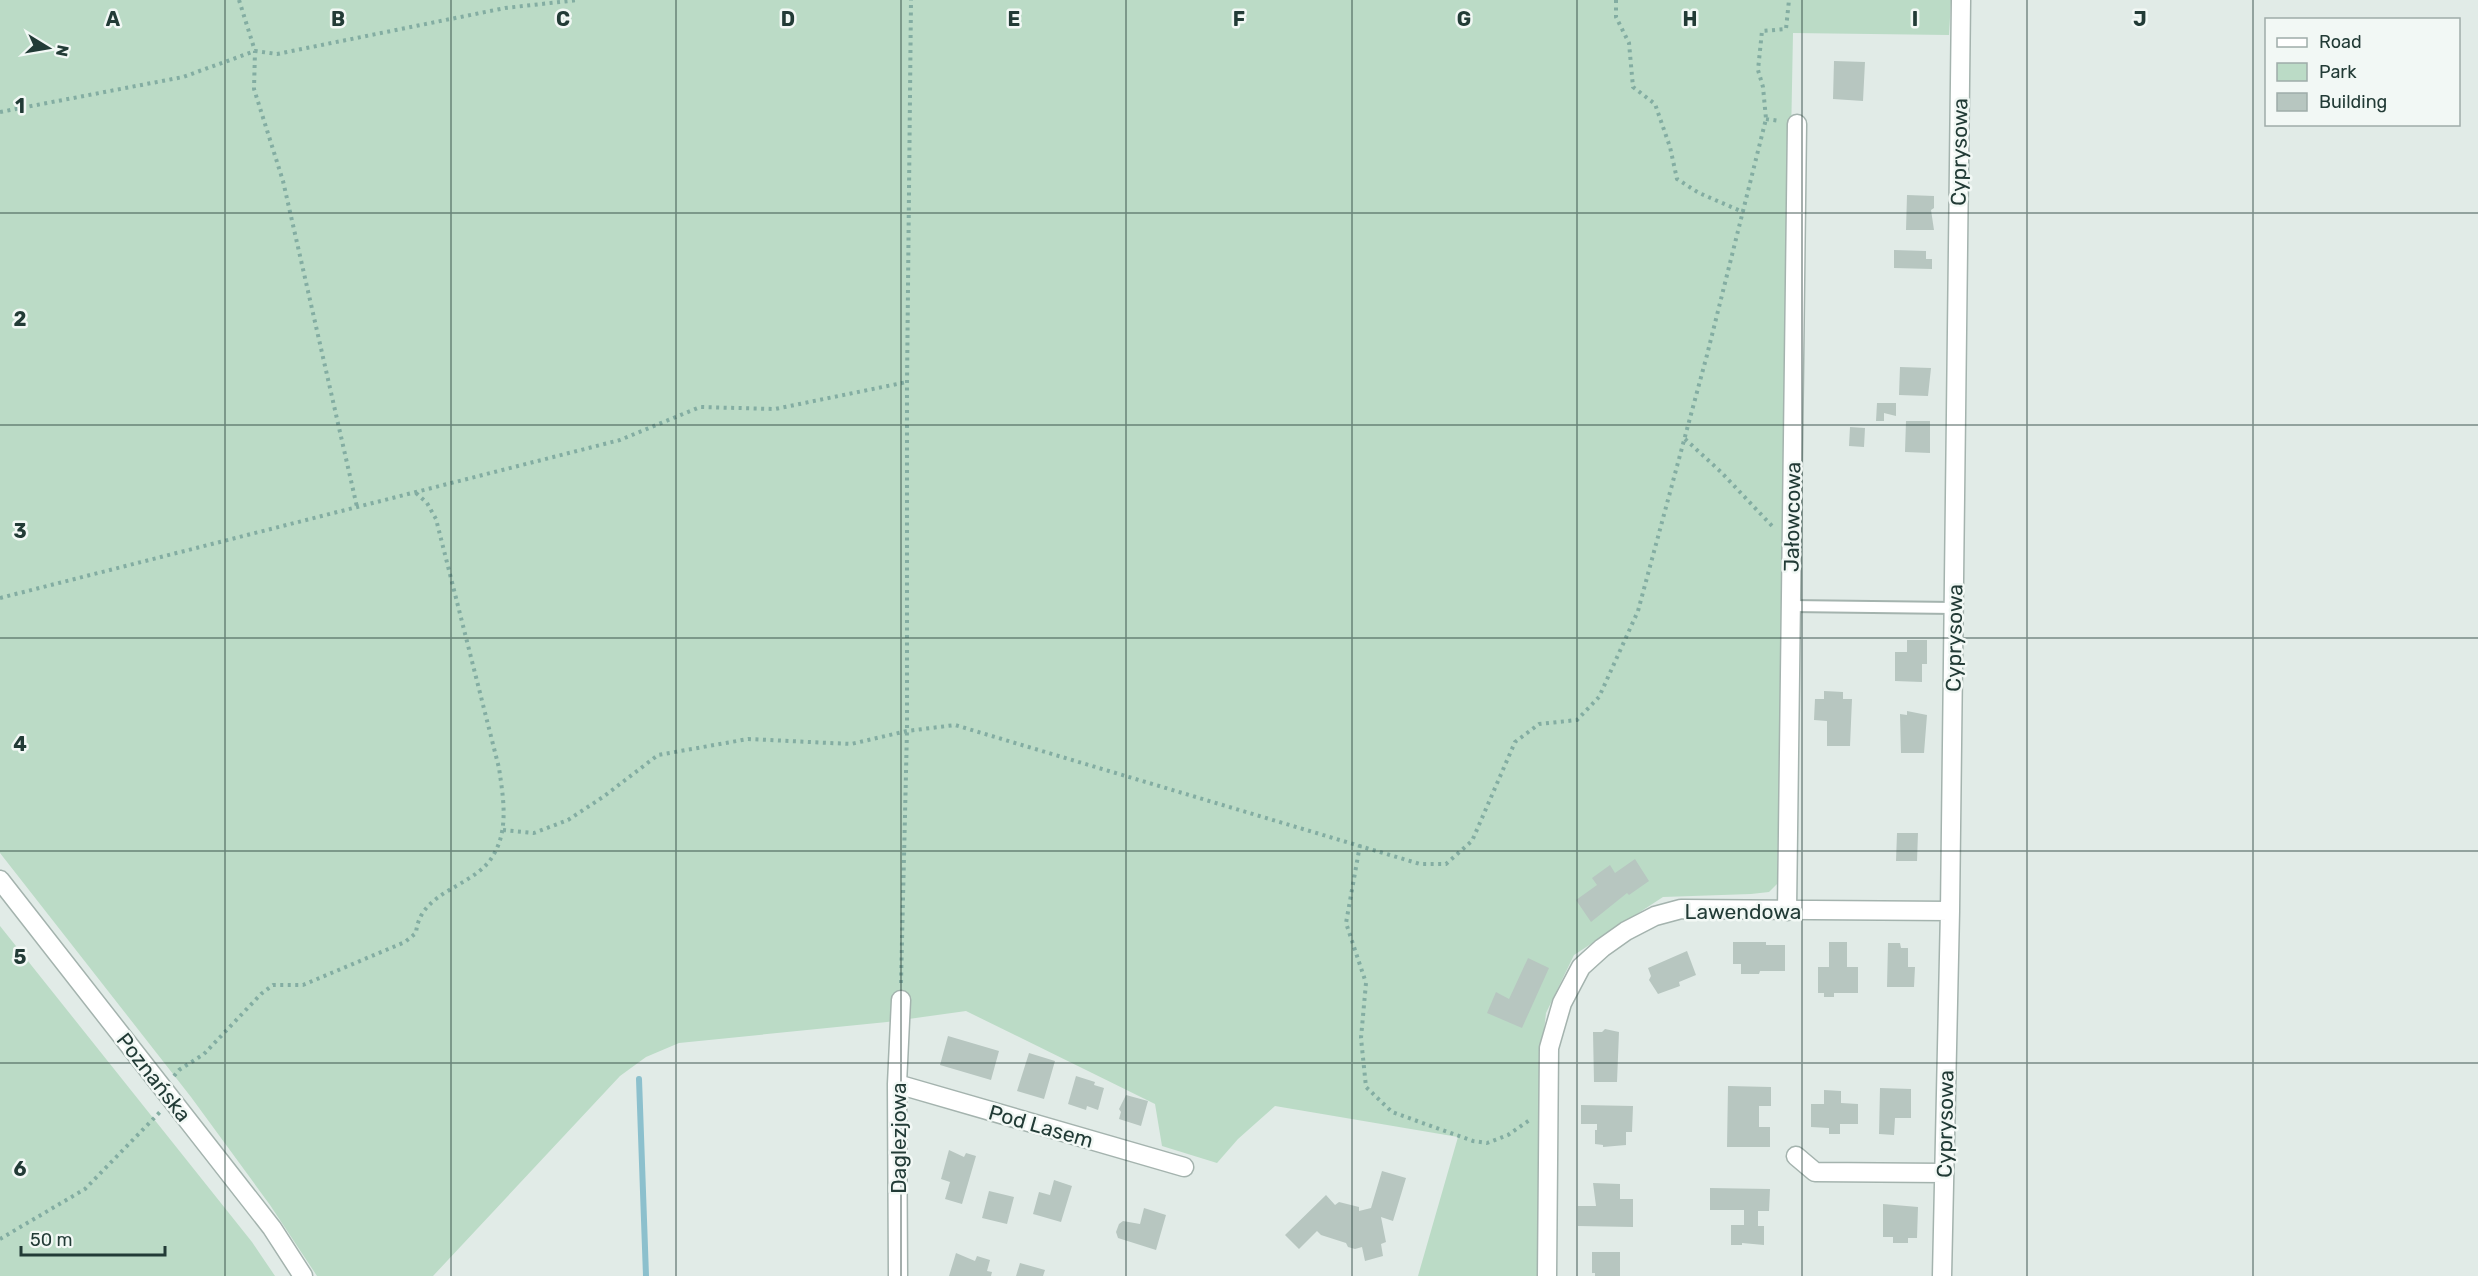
<svg xmlns="http://www.w3.org/2000/svg" width="2478" height="1276" font-family="Rubik,sans-serif">
<style>
.green{fill:#bbdbc6}
.lines{fill:none;stroke-linecap:round;stroke-linejoin:round}
.stream{stroke:#8cc0cd;stroke-width:6}
.building{fill:#b7c6c0}
.service-casing{stroke:#a4b3ae;stroke-width:14}
.minor-casing{stroke:#a4b3ae;stroke-width:21}
.tertiary-casing{stroke:#a4b3ae;stroke-width:21}
.path{stroke:#83ada2;stroke-width:4;stroke-dasharray:3 4.5;stroke-linecap:butt}
.service{stroke:#fff;stroke-width:10}
.minor{stroke:#fff;stroke-width:18}
.tertiary{stroke:#fff;stroke-width:18}
.grid{fill:none;stroke:#223b36;stroke-width:1.5;stroke-opacity:0.55}
.labels{text-anchor:middle;dominant-baseline:central;stroke-width:5;stroke-linejoin:round;paint-order:stroke}
.street-label{font-size:21px;fill:#223b36;stroke:#f2f8f5}
.grid-label{font-size:20px;text-anchor:middle;font-weight:bold;fill:#223b36;stroke:#f2f8f5;stroke-width:5;stroke-linejoin:round;paint-order:stroke}
</style>
<rect width="100%" height="100%" fill="#e1ebe7"/>
<path class="green" d="M0 0H1951L1949 35 1793 33 1777 884 1769 892 1751 894 1663 897 1574 955 1546 1013 1539 1075 1538 1276H1418L1458 1137 1275 1106 1238 1139 1217 1163 1162 1146 1155 1104 966 1011 887 1022 679 1043 646 1057 620 1076 433 1276H317L270 1205 191 1097 0 853Z
M0 926 252 1242 275 1276H0Z"/>
<g class="lines">
<path class="stream" d="M639 1079 646 1276"/>
</g>
<path class="building" d="M1834 61 1865 62 1863 101 1833 99Z
M1907 195 1934 196V208L1931 210 1934 230H1906Z
M1894 250 1926 251V259H1932V269L1894 268Z
M1900 367 1931 368 1928 396 1899 395Z
M1877 403H1896V416L1884 413V421H1876Z
M1906 421H1930V453L1905 452Z
M1850 427 1865 428 1864 447 1849 446Z
M1907 640H1927V664H1922V682L1895 681V652H1907Z
M1824 691 1843 692V699H1852L1850 746H1827V721L1814 720 1815 699H1824Z
M1907 711 1927 715 1924 753H1901L1900 714 1907 715Z
M1897 833H1918L1917 861H1896Z
M1635 859 1649 881 1629 895 1627 893 1591 922 1576 900 1597 885 1592 878 1610 865 1615 873Z
M1733 942H1766V945H1785V971H1760L1759 974H1741V964H1733Z
M1829 942H1847V967H1858V993H1834V997H1824V993H1818V967H1829Z
M1888 943H1900L1901 948H1908V967H1915L1914 987H1887Z
M1687 951 1696 975 1679 982 1680 986 1658 994 1649 980 1651 976 1648 968Z
M1528 958 1549 968 1522 1028 1487 1013 1496 992 1509 999Z
M1605 1029 1619 1032 1617 1082H1594L1593 1032H1602Z
M948 1036 999 1051 991 1080 940 1065Z
M1029 1053 1055 1061 1044 1099 1017 1091Z
M1076 1076 1095 1082 1094 1085 1104 1088 1098 1110 1087 1106 1086 1110 1068 1104Z
M1728 1086 1771 1087V1106H1759V1127H1770V1147H1727Z
M1880 1088 1911 1089V1118H1895L1894 1135 1879 1134Z
M1824 1090 1841 1091V1103L1858 1104V1124H1840V1134H1829V1128L1811 1127V1104H1824Z
M1126 1095 1148 1101 1141 1126 1119 1119 1121 1112 1119 1109Z
M1581 1105 1633 1106 1632 1132H1626V1145L1603 1147V1145L1595 1144V1130H1597V1124H1581Z
M949 1150 964 1157 966 1153 976 1156 962 1204 945 1199 950 1182 941 1179Z
M1382 1171 1406 1178 1393 1221 1381 1217 1386 1242 1381 1244 1383 1256 1365 1261 1362 1247 1355 1249 1348 1247 1346 1243 1321 1235 1317 1231 1299 1249 1285 1235 1326 1195 1335 1205 1339 1202 1359 1207V1211L1371 1208Z
M1054 1180 1072 1186 1061 1222 1033 1214 1039 1192 1050 1195Z
M1593 1183 1620 1184V1199H1633V1227L1578 1226V1206H1596Z
M1710 1188 1770 1189 1769 1211H1758V1226H1764V1245L1742 1243V1245H1731V1225H1744V1210H1710Z
M989 1191 1014 1197 1007 1224 982 1218Z
M1883 1204 1918 1207 1917 1238H1908V1243H1893V1237H1883Z
M1144 1208 1166 1215 1156 1250 1118 1238 1116 1232 1119 1224 1123 1221 1140 1224Z
M1592 1252H1620V1276H1595V1273H1592Z
M956 1253 975 1261 977 1256 990 1260 987 1271 992 1272 991 1276H949Z
M1020 1263 1045 1270 1043 1276H1016Z"/>
<g class="lines">
<g class="service-casing">
<path id="service" d="M1791 606 1954 608"/>
</g>
<g class="minor-casing">
<path id="minor" d="M1787 911 1797 124
M897 1084 1184 1167
M1796 1156 1815 1172 1944 1173
M898 1276 897 1084 901 1000
M1547 1276 1549 1048 1562 1003 1581 967 1602 948 1626 931 1655 916 1681 909 1950 911
M1942 1276 1950 911 1961 0"/>
</g>
<g class="tertiary-casing">
<path id="tertiary" d="M0 880 272 1228 303 1276"/>
</g>
<path class="path" d="M239 0 255 51 254 89 283 181 357 507
M1616 0V17L1629 43 1633 87 1655 104 1670 147 1677 179 1699 193 1743 212
M0 112 183 77 255 51 277 54 505 8 578 0
M1766 119 1780 121
M1685 439 1721 472 1773 527
M0 598 620 440 700 407 775 409 907 382
M503 830 534 833 568 820 603 797 658 755 748 739 851 744 907 731 955 725 1420 864H1446L1472 841 1515 742 1539 724 1577 720 1599 697 1638 611 1707 355 1766 119 1763 87 1758 70 1762 31 1786 29 1789 0
M1360 845 1346 923 1366 983 1361 1038 1366 1087 1392 1112 1473 1141 1487 1143 1508 1135 1531 1119
M901 983 907 731V382L911 0
M174 1076 179 1070 204 1054 261 994 273 985H303L405 942 416 933C420 889 476 888 494 854 509 828 503 796 499 768L436 519 427 503 416 493
M0 1239 85 1189 160 1112"/>
<use href="#service" class="service"/>
<use href="#minor" class="minor"/>
<use href="#tertiary" class="tertiary"/>
</g>
<path class="grid" d="M225 0V1276M451 0V1276M676 0V1276M901 0V1276M1126 0V1276M1352 0V1276M1577 0V1276M1802 0V1276M2027 0V1276M2253 0V1276M0 213H2478M0 425H2478M0 638H2478M0 851H2478M0 1063H2478"/>
<g class="labels">
<g class="street-label">
<text transform="translate(1959 152) rotate(-89)">Cyprysowa</text>
<text transform="translate(1792 517) rotate(-89)">Jałowcowa</text>
<text transform="translate(1954 638) rotate(-89)">Cyprysowa</text>
<text x="1743" y="911">Lawendowa</text>
<text transform="translate(154 1077) rotate(52)">Poznańska</text>
<text transform="translate(1945 1124) rotate(-89)">Cyprysowa</text>
<text transform="translate(1041 1126) rotate(16)">Pod Lasem</text>
<text transform="translate(898 1138) rotate(-90)">Daglezjowa</text>
</g>
</g>
<g class="grid-label">
<text x="113" y="26">A</text>
<text x="338" y="26">B</text>
<text x="563" y="26">C</text>
<text x="788" y="26">D</text>
<text x="1014" y="26">E</text>
<text x="1239" y="26">F</text>
<text x="1464" y="26">G</text>
<text x="1690" y="26">H</text>
<text x="1915" y="26">I</text>
<text x="2140" y="26">J</text>
<text x="20" y="113">1</text>
<text x="20" y="326">2</text>
<text x="20" y="538">3</text>
<text x="20" y="751">4</text>
<text x="20" y="964">5</text>
<text x="20" y="1176">6</text>
</g>
<rect x="2265" y="18" width="195" height="108" fill="#f2f8f5" stroke="#9faca9" stroke-width="1.5"/>
<rect x="2277" y="38" width="30" height="9" fill="#ffffff" stroke="#9faca9" stroke-width="1.5"/>
<text x="2319" y="48" font-size="18" fill="#223b36">Road</text>
<rect x="2277" y="63" width="30" height="18" fill="#bbdbc6" stroke="#9faca9" stroke-width="1.5"/>
<text x="2319" y="78" font-size="18" fill="#223b36">Park</text>
<rect x="2277" y="93" width="30" height="18" fill="#b7c6c0" stroke="#9faca9" stroke-width="1.5"/>
<text x="2319" y="108" font-size="18" fill="#223b36">Building</text>
<g transform="translate(48 48) rotate(101)" stroke="#f2f8f5" stroke-width="4.5" paint-order="stroke">
<path d="M0-4.5L10 22L0 15L-10 22Z" fill="#223b36"/>
<text y="-9" font-size="16" font-weight="bold" text-anchor="middle" fill="#223b36">N</text>
</g>
<path d="M21 1246v9h144v-9" fill="none" stroke="#223b36" stroke-width="3"/>
<text x="30" y="1246" font-size="18" fill="#223b36" stroke="#f2f8f5" stroke-width="4.5" paint-order="stroke">50 m</text>
</svg>
